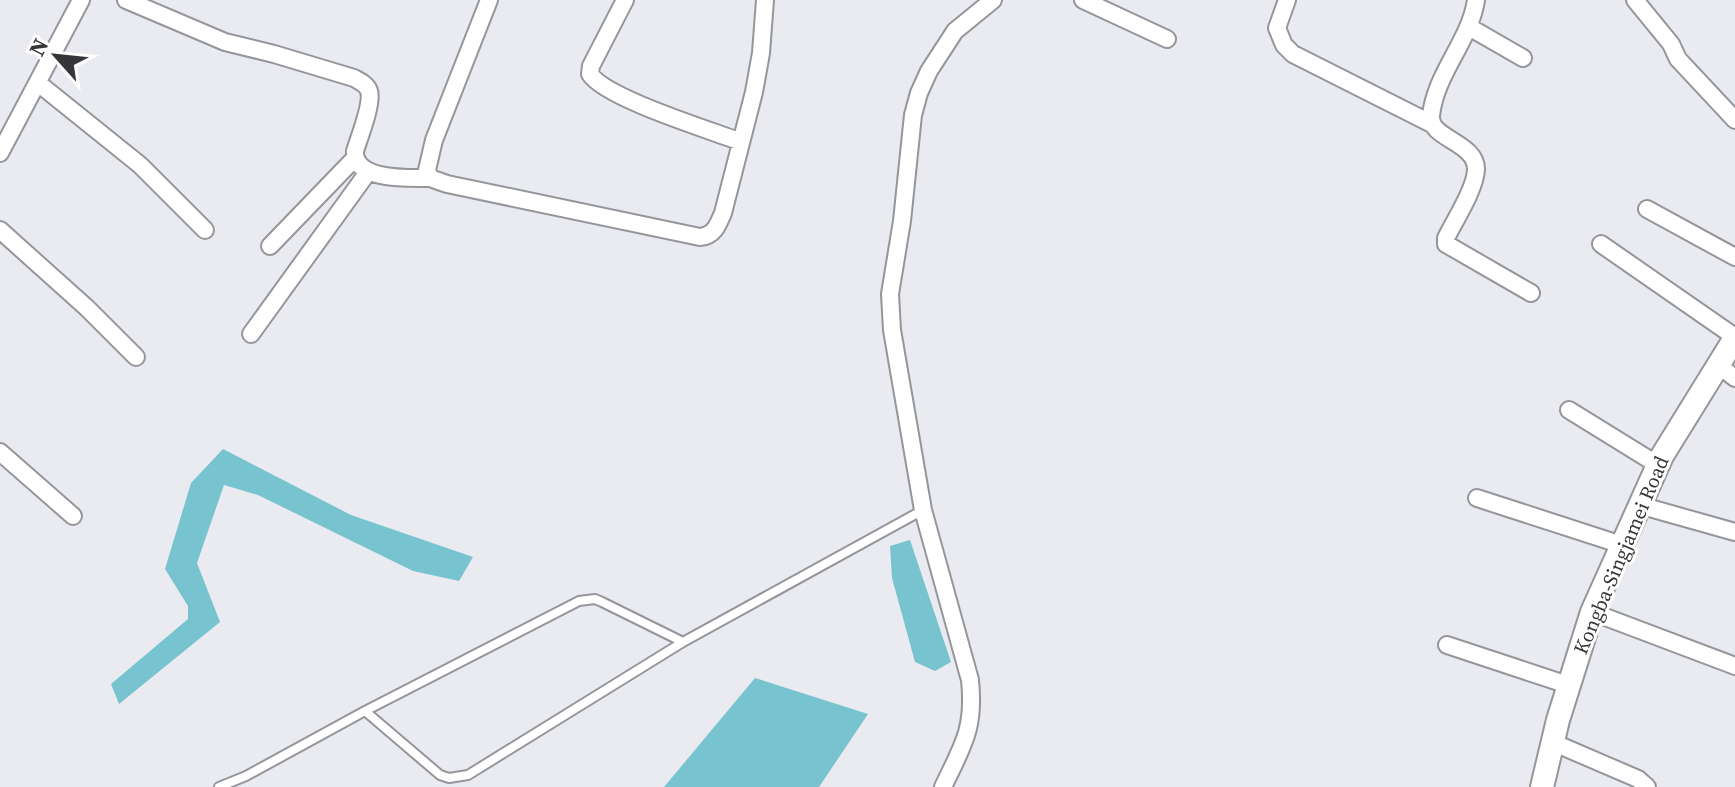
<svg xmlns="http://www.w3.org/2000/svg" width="1735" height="787" font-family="'Source Serif 4',serif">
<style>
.water{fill:#77c3cf}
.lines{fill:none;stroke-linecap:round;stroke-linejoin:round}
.lane-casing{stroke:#95969b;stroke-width:12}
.street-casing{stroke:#95969b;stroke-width:20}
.secondary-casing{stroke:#95969b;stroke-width:26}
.lane{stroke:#fff;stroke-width:8}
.street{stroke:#fff;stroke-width:16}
.secondary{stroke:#fff;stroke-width:22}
.labels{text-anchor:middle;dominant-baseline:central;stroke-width:6;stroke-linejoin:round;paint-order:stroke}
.street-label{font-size:20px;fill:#363639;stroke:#fff}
</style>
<rect width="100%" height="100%" fill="#eaebf1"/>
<path class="water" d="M223 449 351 515 473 557 459 581 413 571 258 495 224 485 197 563 220 622 119 704 111 684 188 619V606L165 569 191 483Z
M910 540 951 662 935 671 915 662 892 578 890 546Z
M755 678 868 714 819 787H664Z"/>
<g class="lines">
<g class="lane-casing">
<path id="lane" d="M365 711 440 775 449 778 468 775 683 642 923 510
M219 787 246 776 365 711 579 601 595 599 602 602 683 642"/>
</g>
<g class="street-casing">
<path id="street" d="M126 0 225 42 274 54 354 78C359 81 367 84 369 91 373 103 359 138 355 151 353 181 409 178 430 178
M489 0 434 140 427 170 430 178 447 184 700 237C714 236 718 225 723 213L754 92 761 53 765 0
M625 0 591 66 590 74C605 98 710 130 741 142
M1083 0 1167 39
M1287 0 1277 28 1284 45 1293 54 1432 124
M1476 0C1470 41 1435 74 1431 116 1429 139 1477 142 1476 170 1475 189 1455 220 1446 238V244L1531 293
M1635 0 1671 44 1678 59 1735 120
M1469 27 1523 58
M38 83 140 165 205 230
M0 153 81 0
M1647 209 1735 257
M0 230 87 308 136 357
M1601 244 1735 337
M270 246 354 159
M251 334 368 172
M1718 365 1735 378
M1569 410 1658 465
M0 452 73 516
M1477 498 1622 545
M1639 505 1735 532
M1592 612 1735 666
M1447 645 1568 685
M1552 742 1638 779 1647 787
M943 787C963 745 975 729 970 680L923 510 892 330 890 294 902 221 913 115 919 93 929 71 955 31 993 0"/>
</g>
<g class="secondary-casing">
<path id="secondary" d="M1542 787 1558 720 1592 612 1662 456 1735 338"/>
</g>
<use href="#lane" class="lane"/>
<use href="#street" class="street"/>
<use href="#secondary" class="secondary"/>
</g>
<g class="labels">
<g class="street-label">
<text transform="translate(1621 555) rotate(-67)">Kongba-Singjamei Road</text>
</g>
</g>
<g transform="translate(56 56) rotate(297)" stroke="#ffffff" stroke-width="6" paint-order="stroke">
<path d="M0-6L14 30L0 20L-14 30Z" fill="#363639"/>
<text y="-12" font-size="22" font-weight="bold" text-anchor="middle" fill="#363639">N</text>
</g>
</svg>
